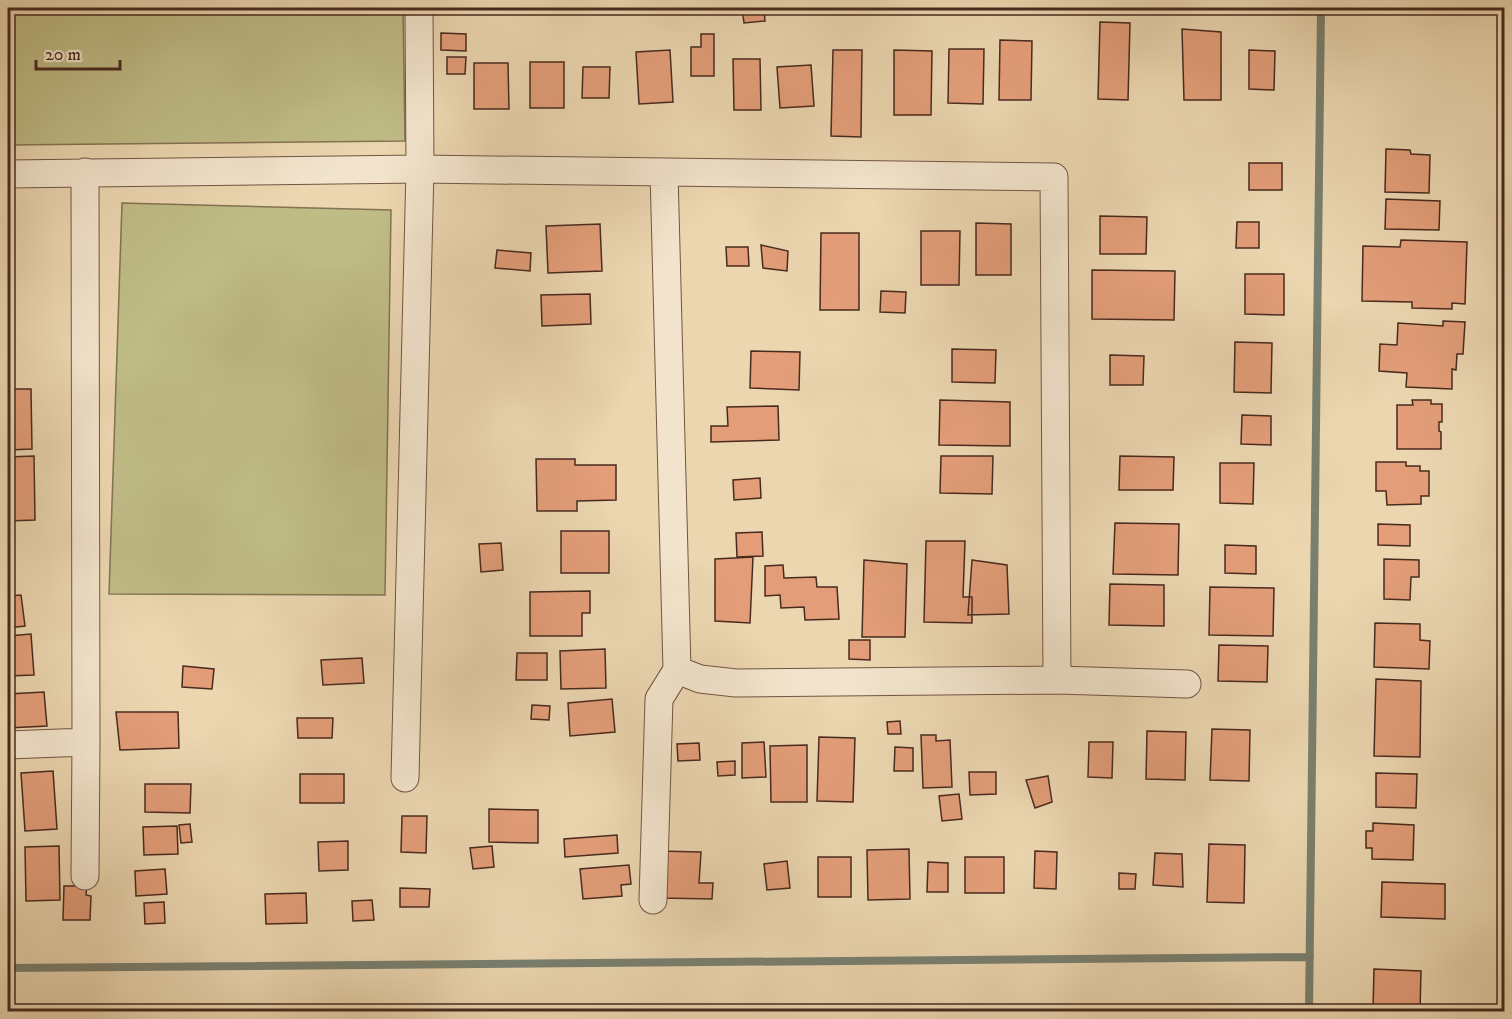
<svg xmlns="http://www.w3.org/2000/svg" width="1512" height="1019" font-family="'IM FELL DW Pica',serif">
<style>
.green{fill:#bfbc86;stroke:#847352;stroke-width:1.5}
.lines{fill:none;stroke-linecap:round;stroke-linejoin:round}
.stream{stroke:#798070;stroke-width:8}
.building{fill:#e39e79;stroke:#492a1e;stroke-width:1.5}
.street-casing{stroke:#725542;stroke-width:29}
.street{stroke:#f2e4cc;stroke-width:27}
</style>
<rect width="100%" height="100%" fill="#ebd6b0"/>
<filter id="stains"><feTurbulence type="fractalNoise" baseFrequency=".00333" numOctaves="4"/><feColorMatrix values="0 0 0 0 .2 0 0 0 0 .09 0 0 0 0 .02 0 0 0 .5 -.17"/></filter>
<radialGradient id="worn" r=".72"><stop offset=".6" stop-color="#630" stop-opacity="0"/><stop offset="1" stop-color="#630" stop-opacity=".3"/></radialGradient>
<path class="green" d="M8 8H403L405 141 8 145Z
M122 203 391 210 385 595 109 594Z"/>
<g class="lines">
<path class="stream" d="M8 968 1310 957
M1309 1012 1321 8"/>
</g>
<path class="building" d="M742 8H764L765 21 744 23Z
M1391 8H1426V10L1391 9Z
M1100 22 1130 23 1128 100 1098 99Z
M1182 29 1221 32V100H1184Z
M441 33 466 34V51L441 50Z
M701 34H714V76H691V47H701Z
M1000 40 1032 41 1031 100H999Z
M949 49H984L983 104 948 103Z
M670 50 673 102 639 104 636 52Z
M833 50H862L861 137 831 136Z
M894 50 932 51 931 115H894Z
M1249 50 1275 51 1274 90 1249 89Z
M447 57H466L465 74H447Z
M733 59H760L761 110H734Z
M530 62H564V108H530Z
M474 63H508L509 109H474Z
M811 65 814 106 780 108 777 67Z
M583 67H610L609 98H582Z
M1386 149 1410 150 1411 154 1430 155 1429 193 1385 192Z
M1249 163H1282V190H1249Z
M1386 199 1440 201 1439 230 1385 229Z
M1100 216 1147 217 1146 254H1100Z
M1237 222H1259V248H1236Z
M976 223 1011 224V275H976Z
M600 224 602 271 548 273 546 226Z
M921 231H960L959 285H921Z
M821 233H859V310H820Z
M1401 240 1467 242 1465 304 1452 303V309L1412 308V302L1362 301 1363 246 1400 247Z
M761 245 788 251 787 271 763 268Z
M726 247H748L749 266H727Z
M497 250 531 253 530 271 495 268Z
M1092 270 1175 271 1174 320 1092 319Z
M1245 274H1284V315L1245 314Z
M881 291 906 292 905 313 880 312Z
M590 294 591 324 542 326 541 295Z
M1443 321 1465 322 1463 354H1457L1456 370 1452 369V389L1406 387 1407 373 1379 371 1380 344 1397 345 1398 323 1443 326Z
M1235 342 1272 343 1271 393 1234 392Z
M952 349 996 350 995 383 952 382Z
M751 351 800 352 799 390 750 388Z
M1110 355 1144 356 1143 385H1110Z
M8 389H31L32 449 8 450Z
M940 400 1010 402V446L939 445Z
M1412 400H1431V404H1442V422H1439V431L1441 432V449H1397V405H1413Z
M778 406 779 440 711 442V426H728L727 407Z
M1242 415 1271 416V445L1241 444Z
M34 456 35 520 8 521V457Z
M941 456H993L992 494 940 493Z
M1120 456 1174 457 1173 490H1119Z
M536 459H575V465H616V500L577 501V511H537Z
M1376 462H1406V466H1420V471H1429V496H1421V504L1387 505 1386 491H1376Z
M1220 463H1254L1253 504 1220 503Z
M760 478 761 498 734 500 733 480Z
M1115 523 1179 524 1178 575 1113 574Z
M1378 524 1410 525V546L1378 545Z
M561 531H609V573H561Z
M762 532 763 556 737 557 736 533Z
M926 541H965L963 597H972V623L924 622Z
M501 543 503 570 481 572 479 544Z
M1225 545 1256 546V574L1225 573Z
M8 547H13V575H8Z
M753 557 750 623 715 621V559Z
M1384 559 1419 560V577H1411L1410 600 1384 599Z
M864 560 907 564 905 637H862Z
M972 560 1007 565 1009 614 968 615Z
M783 565 784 578 816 577 817 587H837L839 619 805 620 804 607 781 608 780 595 765 596V566Z
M1110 584 1164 585V626L1109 625Z
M1210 587 1274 588 1273 636 1209 635Z
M590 591V613H582V636H530V592Z
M21 595 25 626 8 628V596Z
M1375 623 1420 624V640L1430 641 1429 669 1374 667Z
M31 634 34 675 8 676V636Z
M849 640H870V660L849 659Z
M1219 645 1268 646 1267 682 1218 681Z
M605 649 606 688 561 689 560 651Z
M517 653H547V680H516Z
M362 658 364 683 323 685 321 660Z
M183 666 214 669 212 689 182 687Z
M1376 679 1421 681 1420 757 1374 756Z
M44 692 47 726 8 728V694Z
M612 699 615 732 570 736 568 703Z
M532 705 550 706 549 720 531 719Z
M116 712H178L179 748 120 750Z
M297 718H333L332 738H298Z
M900 721 901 734H888L887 722Z
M1212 729 1250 730 1249 781 1210 780Z
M1147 731 1186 732 1185 780 1146 779Z
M921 735H936V741L950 740 952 787 923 788Z
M819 737 855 738 853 802 817 801Z
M764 742 766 777 742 778V743Z
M1089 742H1113L1112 778 1088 777Z
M699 743 700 760 678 761 677 744Z
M807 745V802H771L770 746Z
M895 747 913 748V771H894Z
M735 761V775L718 776 717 762Z
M53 771 57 829 25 831 21 773Z
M969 772H996V794L970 795Z
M1376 773 1417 774 1416 808 1376 807Z
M300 774H344V803H300Z
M1048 776 1052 802 1035 808 1026 780Z
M145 784H191L190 813 145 812Z
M959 794 962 819 942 821 939 796Z
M489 809 538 810V843L489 842Z
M402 816H427L426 853 401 852Z
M1373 823 1414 825 1413 860 1372 859V848H1366V831H1373Z
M190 824 192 842 181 843 179 825Z
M177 826 178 854 144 855 143 827Z
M617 835 618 853 565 857 564 839Z
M348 841V870L319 871 318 842Z
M1209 844 1245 845 1244 903 1207 902Z
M59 846 60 900 26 901 25 847Z
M492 846 494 867 473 869 470 848Z
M909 849 910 899 868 900 867 850Z
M658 851 701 852 699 883H713L712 899 660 898Z
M1035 851 1057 852 1056 889 1034 888Z
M1155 853 1182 854 1183 887 1153 885Z
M818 857H851V897H818Z
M965 857H1004V893H965Z
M787 861 790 888 767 890 764 864Z
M928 862 948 863V892H927Z
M629 865 631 884 621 885 622 896 583 899 580 869Z
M165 869 167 894 136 896 135 871Z
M1119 873 1136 874 1135 889H1119Z
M1382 882 1445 884V919L1381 917Z
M64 886H87L86 895 91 896 90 920H63Z
M400 888 430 889 429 907H400Z
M306 893 307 923 266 924 265 894Z
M372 900 374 920 353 921 352 901Z
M164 902 165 923 145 924 144 903Z
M1374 969 1421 971 1420 1011 1373 1009Z"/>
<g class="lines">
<g class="street-casing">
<path id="street" d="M85 172 86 742 85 876
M8 174 420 169 1054 177 1057 680
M677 670 700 679 736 683 1057 680 1187 684
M8 745 86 742
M405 778 420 169 419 8
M653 900 659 699 677 670 664 172"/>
</g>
<use href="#street" class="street"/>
</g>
<rect width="1512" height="1019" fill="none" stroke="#ebd6b0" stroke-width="30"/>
<rect x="9" y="9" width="1494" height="1001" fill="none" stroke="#492a1e" stroke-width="3"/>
<rect x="15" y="15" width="1482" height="989" fill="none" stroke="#492a1e" stroke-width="1.5"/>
<path d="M36 60v9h84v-9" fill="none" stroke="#492a1e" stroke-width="3"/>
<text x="45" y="60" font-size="18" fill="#492a1e" stroke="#f2e4cc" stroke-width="4.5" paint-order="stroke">20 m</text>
<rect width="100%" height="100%" filter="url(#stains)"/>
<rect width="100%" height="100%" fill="url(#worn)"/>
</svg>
